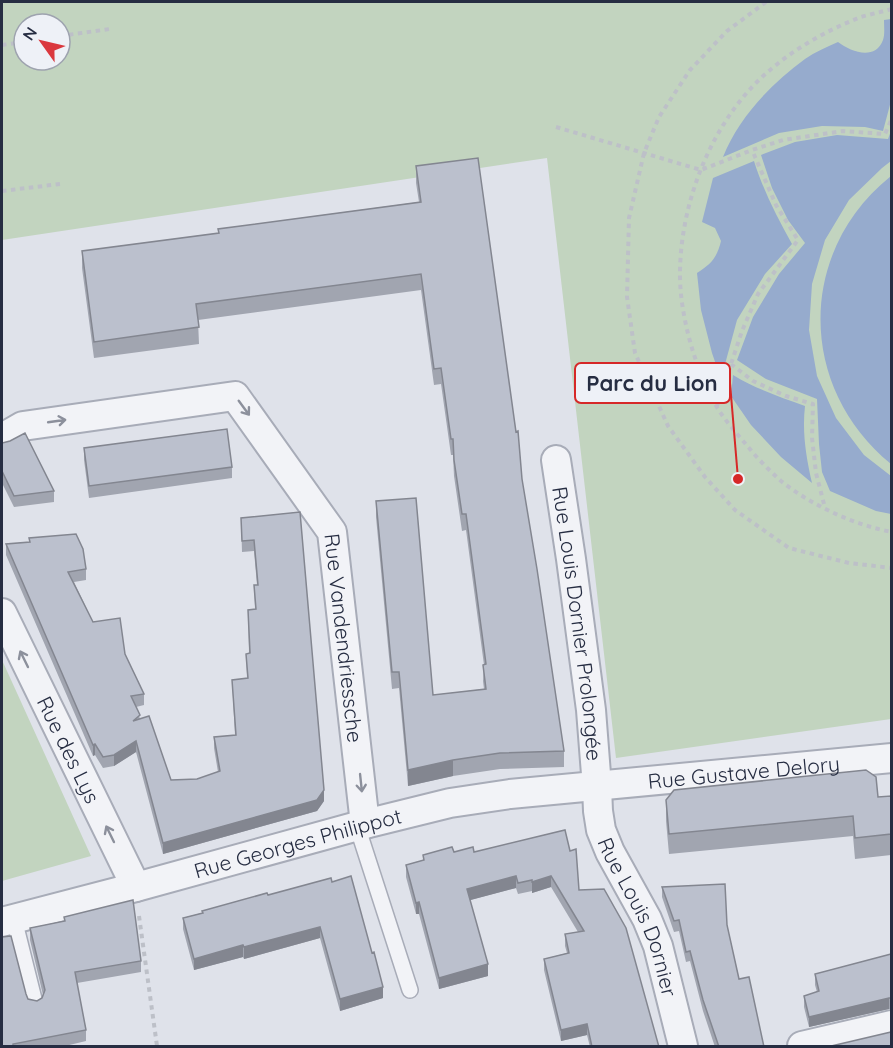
<svg xmlns="http://www.w3.org/2000/svg" width="893" height="1048" font-family="Quicksand,sans-serif">
<style>
.green{fill:#c2d4bf;fill-rule:evenodd}
.water{fill:#96abcd}
.lines{fill:none;stroke-linecap:round;stroke-linejoin:round}
.service-casing{stroke:#a8acb8;stroke-width:18}
.minor-casing{stroke:#a8acb8;stroke-width:32}
.path{stroke:#bdc0c8;stroke-width:4;stroke-dasharray:4.5 4.5;stroke-linecap:butt}
.service{stroke:#f2f3f7;stroke-width:15}
.minor{stroke:#f2f3f7;stroke-width:28}
.wall{fill:#a1a5b0}
.shaded-wall{fill:#838690}
.building{fill:#bbc0cd;stroke:#838690;stroke-width:1.5}
.oneway{stroke:#8c909c}
.labels{text-anchor:middle;dominant-baseline:central;stroke-width:6;stroke-linejoin:round;paint-order:stroke}
.street-label{font-size:21px;fill:#262d42;stroke:#eef1f7}
.leader{fill:none;stroke:#d62828;stroke-width:2}
.callout-dot{fill:#d62828;stroke:#eef1f7;stroke-width:2}
.callout{fill:#eef1f7;stroke:#d62828;stroke-width:2}
.callout-label{font-size:22px;text-anchor:middle;font-weight:bold;fill:#262d42}
</style>
<rect width="100%" height="100%" fill="#dfe2ea"/>
<path class="green" d="M2 2H891V719L616 758 547 158 2 240ZM24 24H60V60H24Z
M2 660 91 856 2 881Z"/>
<path class="water" d="M891 19V101L883 131 865 127 822 126 779 133 723 157C739 117 770 85 805 59 815 52 827 47 838 42 851 52 875 61 883 40 885 34 884 27 884 20Z
M891 131V161L882 168 849 200 825 240 812 284 809 330 817 376 836 418 864 455 891 476V514L876 511 830 491 822 472 819 444 817 399 766 379 737 360 753 317 779 274 805 243 788 220 772 188 761 155 795 142 837 135 888 139Z
M754 161C763 190 777 217 792 244L765 274 737 320 721 379 712 353 701 310 697 273C711 264 717 258 721 241L715 228 702 222 713 178Z
M891 176V464C798 388 796 252 891 176Z
M733 375C756 389 780 397 805 406 802 432 806 457 812 483L781 457 751 425 731 396Z"/>
<g class="lines">
<g class="service-casing">
<path id="service" d="M357 826 410 990
M14 919 35 1003"/>
</g>
<g class="minor-casing">
<g id="minor">
<path id="s1" d="M2 438 23 426 235 396 332 532 365 824"/>
<path id="s2" d="M556 460 571 559 591 710 597 787 598 811 601 830 610 852 647 919 658 946 683 1046"/>
<path id="s3" d="M2 613 136 887"/>
<path id="s4" d="M2 922 136 887 365 824 450 803 510 794 892 758"/>
<path d="M802 1046 892 1025"/>
</g>
</g>
<path class="path" d="M766 2 727 31 690 70 659 117 644 153 629 218 627 297 635 353 668 426 705 477 735 510 789 548 849 563 892 568
M892 9C881 12 871 14 861 17 822 32 783 55 754 85 708 133 681 205 680 271 679 314 696 373 718 409 727 423 739 436 749 448 759 460 770 471 781 481 811 505 854 525 892 532
M60 36 110 29
M2 45 24 42
M556 127 701 170 752 150 783 140 843 131 885 134 892 118
M2 191 60 184
M731 364 753 381 786 396 813 404 812 438 816 473 825 508
M717 406 742 331 758 294 798 240 776 205 752 150
M139 916 157 1046"/>
<use href="#service" class="service"/>
<use href="#minor" class="minor"/>
</g>
<path class="wall" d="M416 166 522 479 564 751V767L500 769 453 776 408 786 399 688 392 689 376 517V501L433 695 484 689 483 681 484 665 466 530 462 531 454 476 453 455H451L441 384 434 385 421 290 198 320 199 344 94 358 82 268V251L218 233V229L419 202 416 183Z
M2 443 54 491V502L14 507 2 483Z
M84 448 232 467V478L89 498 84 460Z
M300 512 324 801 317 811 163 854 136 752 114 766 103 768 95 755 93 756 6 555V544L29 542V538L86 569V580L74 582 93 622 125 654 144 694V705L136 707 140 719 171 780 197 779 218 772 214 748V737L235 735 232 680 247 678 246 654 249 653 248 610 255 609 254 585H257L254 551 242 552 241 518Z
M891 796V855L855 859 853 836 669 854 666 821V800L878 797Z
M565 830 579 890 659 1047H590L587 1035 561 1041 544 970V959L567 953 565 946V934L578 932 551 887 532 893V891L518 894 516 888 470 900 488 976 439 989 419 914H416L406 877V865L423 860V855L454 852H474Z
M332 882 383 998 340 1011 320 938 244 959 243 957 194 970 183 929V918L268 895Z
M662 887 727 925 739 979 764 1047H715L703 1011 690 961 686 962 679 931 674 932 662 897Z
M64 917 141 961V972L77 983 86 1030V1041L61 1047H2L26 994 28 999 37 1001 42 998 43 995 30 940V928L64 921Z
M891 954V1009H889L809 1027 804 1007V996L817 992 815 985V974Z"/>
<path class="shaded-wall" d="M136 741V752L114 766V755Z
M95 744V755L93 756V745Z
M453 760V776L408 786V770Z
M324 790V801L317 811 163 854V843Z
M516 876V888L467 901V889Z
M551 876V887L532 893V882Z
M419 902V914H416V903Z
M320 927V938L244 959V947Z
M243 945V957L194 970V959Z
M488 964V976L439 989V978Z
M383 987V998L340 1011V999Z
M889 998V1009L809 1027V1017Z
M587 1024V1035L561 1041V1030Z"/>
<path class="building" d="M478 158 516 432 518 431 522 479 537 569 564 751 500 753 453 760 408 770 399 672H392L376 501 416 498 433 695 486 689 483 665 486 664 466 514H462L454 460 453 439H451L441 368 434 369 421 274 196 304 199 327 94 342 82 251 219 233 218 229 421 202 416 166Z
M227 429 232 467 89 486 84 448Z
M25 433 54 491 14 496 2 471V443L10 441Z
M300 512 324 790 317 800 163 843 136 741 114 755 103 757 95 744 93 745 6 544 30 542 29 538 76 534 83 549 86 569 68 572 93 622 120 618 125 654 144 694 131 696 140 715 133 721 149 716 171 780 197 779 220 771 214 737 236 735 232 680 248 678 246 654 250 653 248 610 256 609 254 585H258L254 540 242 541 241 518Z
M866 770 876 777 878 797 891 796V834L855 838 853 816 669 834 666 800 674 790Z
M565 830 570 851 576 849 579 890 604 889 626 928 659 1047H592L587 1024 561 1030 544 959 569 953 565 934 584 931 551 876 532 882V880L518 883 516 876 467 889 488 964 439 978 419 902 416 903 406 865 424 860 423 855 452 847 454 852 473 847 474 852Z
M351 876 372 953 374 952 383 987 340 999 320 927 244 947 243 945 194 959 183 918 203 913 202 911 267 893 268 895 331 878 332 882Z
M725 884 727 925 739 979 749 977 764 1047H719L703 1000 690 951 686 952 679 920 674 921 662 887Z
M133 900 141 961 75 972 86 1030 13 1044V1047H2V937L11 936 26 994 28 999 37 1001 42 998 45 990 30 928 65 921 64 917Z
M891 954V998H889L809 1017 804 996 819 991 815 974Z
M891 1032V1047H827Z"/>
<defs><path id="oneway-shaft" d="M-6 0H5M1.5-3L5.5 0L1.5 3" fill="none" stroke-width="1.6" stroke-linecap="round" stroke-linejoin="round" transform="scale(1.5)"/></defs>
<g class="oneway">
<use href="#oneway-shaft" transform="translate(244 408) rotate(54)"/>
<use href="#oneway-shaft" transform="translate(57 421) rotate(-8)"/>
<use href="#oneway-shaft" transform="translate(24 659) rotate(-116)"/>
<use href="#oneway-shaft" transform="translate(361 783) rotate(84)"/>
<use href="#oneway-shaft" transform="translate(110 834) rotate(-116)"/>
</g>
<g class="labels">
<g class="street-label">
<text stroke="none"><textPath href="#s2" startOffset="165">Rue Louis Dornier Prolongée</textPath></text>
<text stroke="none"><textPath href="#s1" startOffset="512">Rue Vandendriessche</textPath></text>
<text stroke="none"><textPath href="#s3" startOffset="152">Rue des Lys</textPath></text>
<text stroke="none"><textPath href="#s4" startOffset="759">Rue Gustave Delory</textPath></text>
<text stroke="none"><textPath href="#s4" startOffset="306">Rue Georges Philippot</textPath></text>
<text stroke="none"><textPath href="#s2" startOffset="468">Rue Louis Dornier</textPath></text>
</g>
</g>
<path class="leader" d="M738 479L730 383"/>
<circle class="callout-dot" cx="738" cy="479" r="6"/>
<rect class="callout" x="575" y="363" width="155" height="40" rx="6"/>
<g class="callout-label">
<text x="652" y="391">Parc du Lion</text>
</g>
<rect width="893" height="1048" fill="none" stroke="#262d42" stroke-width="6"/>
<g transform="translate(42 42) rotate(304)"><circle r="28" fill="#eef1f7" stroke="#9ea3af" stroke-width="1.5"/>
<path d="M0-4.5L10 22L0 15L-10 22Z" fill="#da383e"/>
<text y="-9" font-size="16" font-weight="bold" text-anchor="middle" fill="#262d42">N</text>
</g>
</svg>
